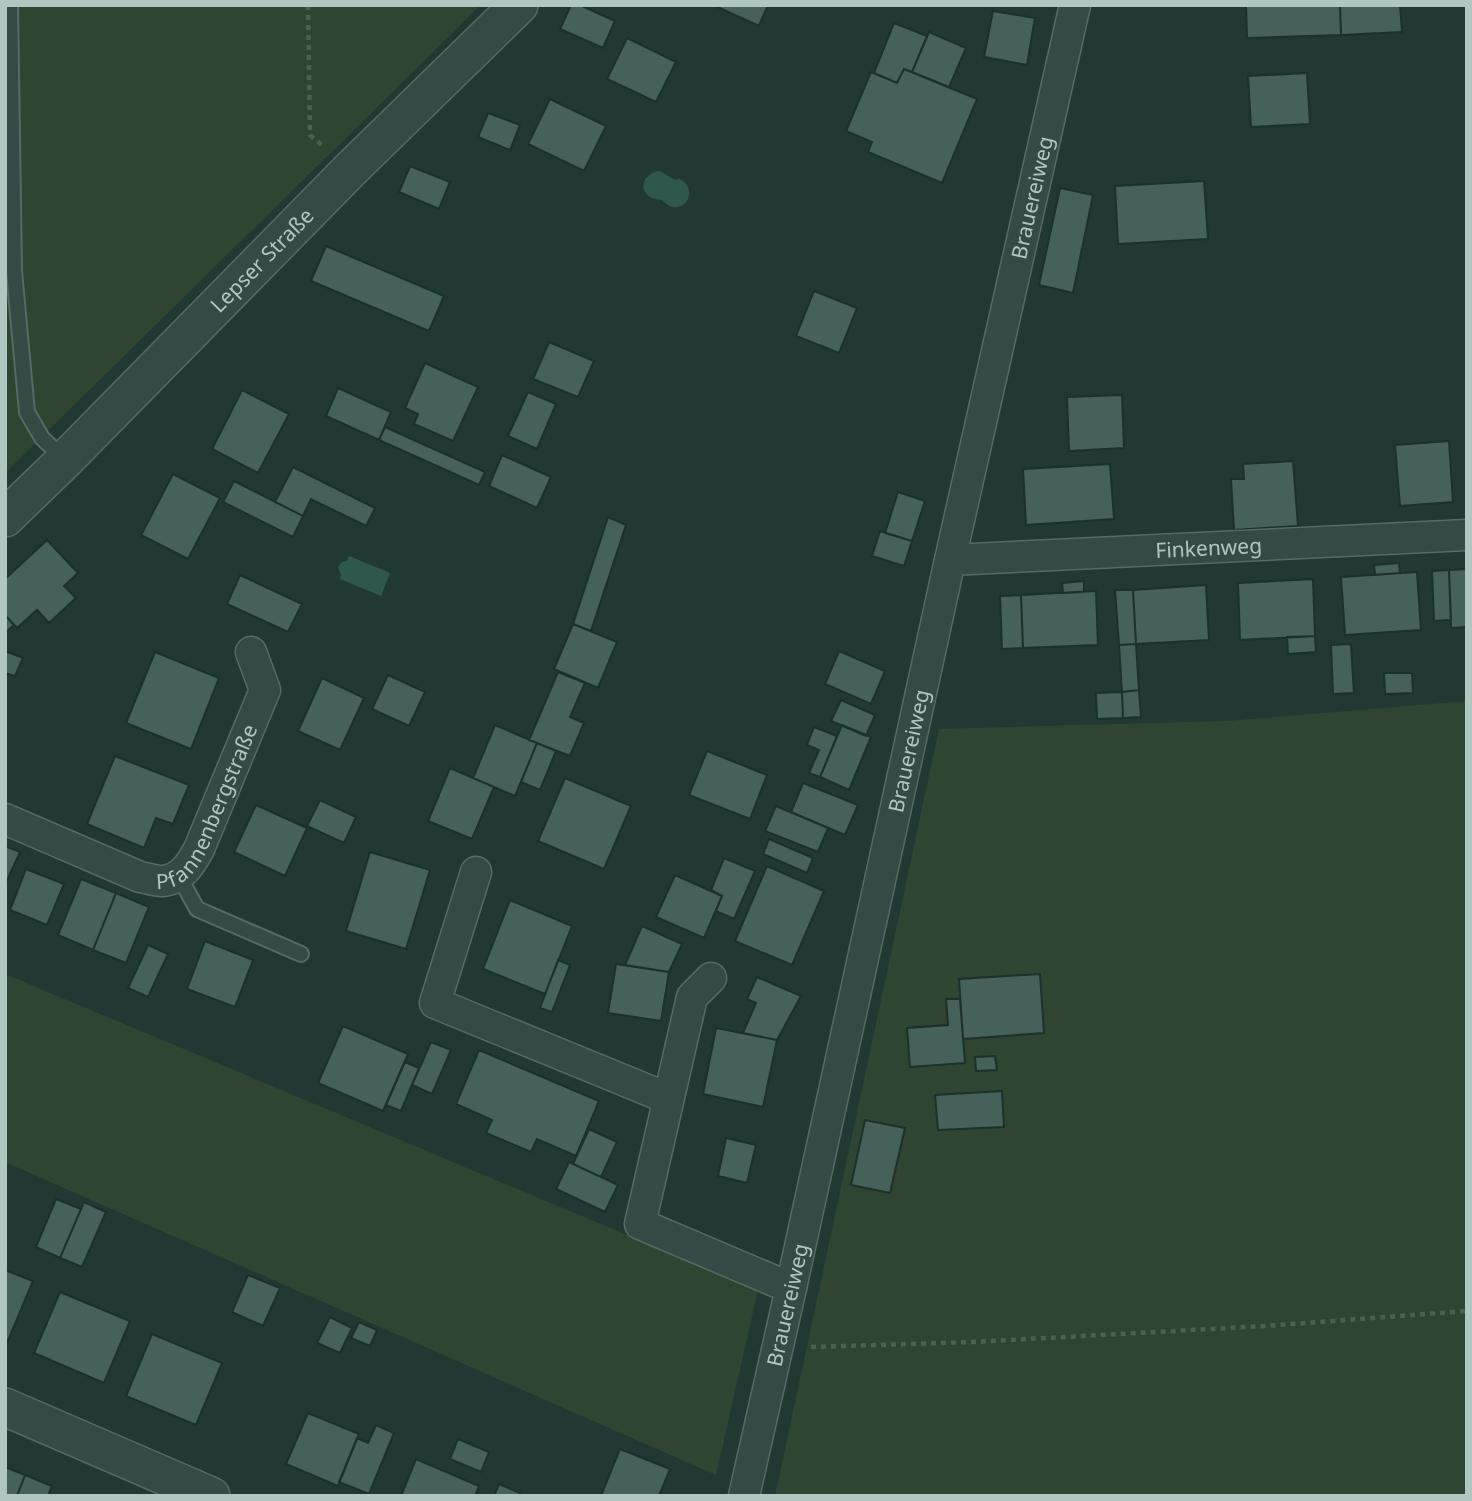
<svg xmlns="http://www.w3.org/2000/svg" width="1472" height="1501" font-family="'Noto Sans',sans-serif">
<style>
.green{fill:#304531}
.water{fill:#2e584d}
.building{fill:#456159;stroke:#1d302b;stroke-width:2}
.lines{fill:none;stroke-linecap:round;stroke-linejoin:round}
.service-casing{stroke:#566a65;stroke-width:18}
.minor-casing{stroke:#566a65;stroke-width:33}
.tertiary-casing{stroke:#566a65;stroke-width:40}
.path{stroke:#4a6150;stroke-width:4.5;stroke-dasharray:5 5;stroke-linecap:butt}
.service{stroke:#354a44;stroke-width:14}
.minor{stroke:#354a44;stroke-width:30}
.tertiary{stroke:#354a44;stroke-width:37}
.labels{text-anchor:middle;dominant-baseline:central;stroke-width:5;stroke-linejoin:round;paint-order:stroke}
.street-label{font-size:21px;fill:#b0c6c1;stroke:#1b2e29}
</style>
<rect width="100%" height="100%" fill="#223933"/>
<path class="green" d="M5 5H481L5 473Z
M1467 701V1496H775L939 729 1228 721Z
M5 974 758 1290 716 1475 5 1162Z"/>
<path class="water" d="M658 171C665 172 668 177 673 179 680 181 676 176 683 181 700 194 679 220 662 200 640 200 636 177 658 171Z
M349 556 390 573 381 596 340 579 341 575 338 567 342 562 347 561Z"/>
<path class="building" d="M571 5H580L615 21 603 48 560 29Z
M713 5H768L759 26Z
M1246 5H1340L1341 35 1247 38Z
M1340 5H1400L1402 32 1341 35Z
M993 11 1035 18 1027 65 984 57Z
M894 23 927 36 912 72 904 69 897 83 874 73Z
M929 32 966 48 949 87 912 72Z
M627 38 676 62 656 102 607 79Z
M904 69 977 99 942 183 868 152 872 142 846 131 871 72 897 83Z
M1307 73 1310 124 1251 127 1248 76Z
M550 99 606 126 584 171 528 144Z
M488 113 520 125 510 150 478 137Z
M410 166 450 182 439 209 399 192Z
M1204 181 1208 239 1118 244 1115 186Z
M1060 188 1093 195 1073 293 1039 285Z
M326 246 444 296 429 331 311 281Z
M814 291 857 308 839 353 796 336Z
M549 342 594 361 578 397 533 379Z
M425 363 478 387 453 441 414 424 418 414 405 408Z
M338 388 391 412 379 440 326 416Z
M242 390 289 414 258 473 212 449Z
M528 392 556 404 537 449 508 436Z
M1122 395 1124 448 1069 451 1067 397Z
M385 427 485 472 479 485 379 440Z
M1449 441 1453 502 1400 506 1395 445Z
M502 455 551 477 537 508 489 486Z
M1293 461 1298 526 1234 530 1231 479H1244L1243 464Z
M1110 464 1114 519 1026 525 1023 469Z
M293 467 375 508 366 526 311 499 303 516 275 502Z
M173 474 220 498 188 559 141 535Z
M234 481 303 516 293 537 223 502Z
M898 492 925 501 912 541 885 533Z
M608 517 626 525 591 631 573 624Z
M880 531 912 541 904 566 872 556Z
M47 540 78 573 64 586 76 598 49 623 37 610 17 628 5 615V579Z
M1399 563 1400 573 1375 575 1374 565Z
M1467 569V627L1451 628 1449 570Z
M1449 570 1451 620 1434 621 1432 571Z
M1417 572 1421 630 1345 635 1341 577Z
M240 575 302 604 288 632 227 604Z
M1313 579 1315 636 1240 640 1238 583Z
M1084 581V592L1063 593 1062 583Z
M1206 585 1209 640 1136 644 1133 590Z
M1115 590H1133L1136 644 1119 645Z
M1096 591 1098 645 1023 648 1021 595Z
M1021 595 1023 648 1002 649 1000 596Z
M5 615 14 625 5 633Z
M573 624 617 642 598 688 554 669Z
M1315 636 1316 652 1288 654 1287 637Z
M1136 644 1139 690 1122 692 1119 645Z
M1351 644 1354 693 1333 694 1331 645Z
M5 651 23 658 15 676 5 673Z
M839 651 885 671 871 704 825 684Z
M155 652 219 678 191 749 126 723Z
M558 672 585 683 570 717 584 723 570 756 529 740Z
M1384 673H1412L1413 693 1385 694Z
M388 675 425 692 409 726 372 709Z
M322 678 364 698 340 750 298 731Z
M1139 690 1141 717 1123 718 1122 692Z
M1122 692 1123 718 1097 719 1096 693Z
M841 700 875 715 866 736 831 721Z
M495 725 537 743 515 796 473 778Z
M842 725 871 737 849 790 820 777Z
M814 727 837 736 820 777 809 773 819 750 807 745Z
M537 743 556 751 540 790 521 782Z
M707 751 767 775 750 819 689 795Z
M115 756 189 785 173 824 156 818 144 848 87 824Z
M450 768 494 787 472 839 428 821Z
M565 778 631 806 604 869 538 841Z
M803 783 858 805 845 835 791 812Z
M320 800 356 817 344 843 307 826Z
M256 805 307 828 285 876 234 852Z
M776 806 828 828 818 852 765 831Z
M769 839 813 858 807 873 763 854Z
M5 846 20 852 5 885Z
M370 852 430 870 406 949 346 931Z
M724 858 755 871 734 919 716 911 722 896 711 890Z
M767 866 824 891 792 965 735 941Z
M26 869 64 884 47 925 10 910Z
M675 875 722 896 704 938 656 917Z
M81 879 116 893 93 950 58 935Z
M116 893 149 907 126 963 93 950Z
M510 900 572 926 545 994 483 969Z
M642 926 682 944 669 972 625 965Z
M205 941 253 960 235 1007 187 989Z
M148 945 168 954 148 997 128 988Z
M558 960 570 965 552 1012 540 1008Z
M616 964 669 972 661 1021 608 1013Z
M1040 974 1044 1033 963 1039 959 979Z
M757 977 801 996 777 1040 743 1033 756 1003 747 999Z
M946 999H960L965 1063 910 1067 907 1028 948 1025Z
M343 1026 408 1054 383 1111 318 1083Z
M716 1028 777 1040 763 1107 703 1094Z
M431 1042 451 1050 432 1094 412 1085Z
M479 1050 599 1101 576 1156 537 1139 531 1152 486 1133 492 1120 456 1104Z
M995 1056 997 1070 976 1071 975 1057Z
M405 1062 419 1068 401 1111 386 1105Z
M1002 1091 1004 1127 938 1130 935 1095Z
M865 1120 905 1128 890 1193 851 1185Z
M589 1129 617 1142 601 1177 573 1164Z
M726 1138 756 1145 747 1183 718 1176Z
M569 1162 618 1185 605 1212 556 1189Z
M56 1199 81 1209 60 1258 36 1247Z
M84 1202 106 1212 82 1267 60 1258Z
M5 1270 33 1281 7 1343H5Z
M248 1275 280 1288 263 1326 232 1312Z
M60 1292 130 1321 104 1383 34 1353Z
M330 1317 352 1328 340 1353 317 1343Z
M359 1322 377 1330 370 1346 351 1338Z
M152 1334 222 1363 196 1425 126 1396Z
M308 1413 359 1434 338 1486 286 1464Z
M376 1425 394 1433 369 1494 339 1482 357 1438 368 1443Z
M458 1439 489 1452 481 1472 450 1459Z
M620 1449 670 1469 659 1496H601Z
M416 1459 479 1486 475 1496H401Z
M5 1467 25 1475 17 1496H5Z
M25 1475 52 1486 48 1496H17Z
M499 1484 520 1493 518 1496H494Z"/>
<g class="lines">
<g class="service-casing">
<path id="service" d="M10 5 14 271 27 412 42 438 64 459
M179 876 197 909 301 954"/>
</g>
<g class="minor-casing">
<g id="minor">
<path id="s1" d="M950 560 1467 535"/>
<path id="s2" d="M5 819 140 877C147 878 155 881 162 881 181 880 191 864 199 849L265 690 251 652"/>
<path d="M476 872 435 1003 667 1098"/>
<path d="M711 978 692 997 640 1224 791 1288"/>
<path id="s3" d="M744 1496 791 1288 950 560 1075 5"/>
</g>
</g>
<g class="tertiary-casing">
<g id="tertiary">
<path id="s4" d="M5 518 65 460 351 169 519 5"/>
<path d="M5 1407 211 1496"/>
</g>
</g>
<path class="path" d="M308 5 310 135 323 146
M811 1347 973 1342 1265 1326 1467 1311"/>
<use href="#service" class="service"/>
<use href="#minor" class="minor"/>
<use href="#tertiary" class="tertiary"/>
</g>
<g class="labels">
<g class="street-label">
<text stroke="none"><textPath href="#s3" startOffset="1330">Brauereiweg</textPath></text>
<text stroke="none"><textPath href="#s4" startOffset="364">Lepser Straße</textPath></text>
<text stroke="none"><textPath href="#s1" startOffset="259">Finkenweg</textPath></text>
<text stroke="none"><textPath href="#s3" startOffset="763">Brauereiweg</textPath></text>
<text stroke="none"><textPath href="#s2" startOffset="259">Pfannenbergstraße</textPath></text>
<text stroke="none"><textPath href="#s3" startOffset="196">Brauereiweg</textPath></text>
</g>
</g>
<rect width="1472" height="1501" fill="none" stroke="#b0c6c1" stroke-width="14"/>
</svg>
